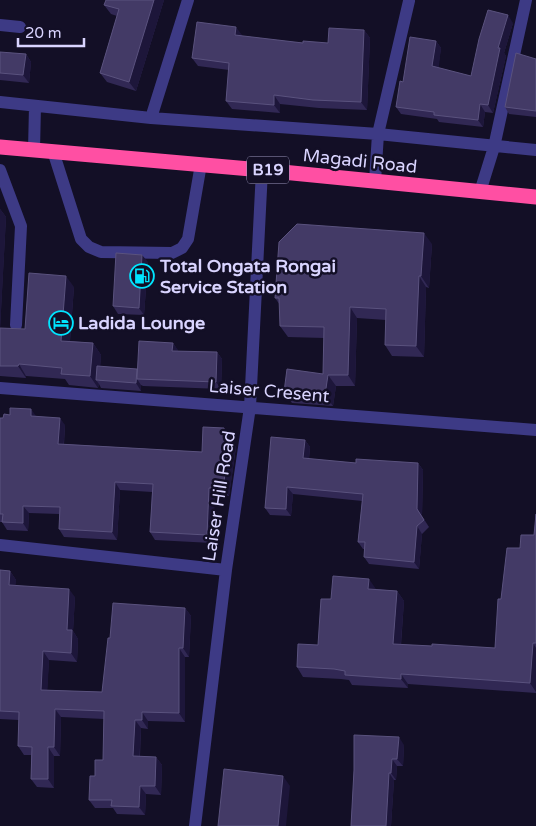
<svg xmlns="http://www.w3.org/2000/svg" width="536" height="826" font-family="'Varela Round',sans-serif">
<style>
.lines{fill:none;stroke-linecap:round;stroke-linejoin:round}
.minor{stroke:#3d3a85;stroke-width:12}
.highway{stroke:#ff4fa3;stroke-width:15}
.wall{fill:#312854}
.shaded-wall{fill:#1d163a}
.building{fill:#433a66;stroke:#5a527e}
.labels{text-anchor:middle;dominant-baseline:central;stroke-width:5;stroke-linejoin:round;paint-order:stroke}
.shield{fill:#130f26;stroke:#9e99be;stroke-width:1}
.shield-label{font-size:16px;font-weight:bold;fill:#d9d4ff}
.street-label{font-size:18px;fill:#d9d4ff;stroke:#130f26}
.poi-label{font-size:18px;font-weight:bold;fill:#d9d4ff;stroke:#130f26;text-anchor:start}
</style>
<rect width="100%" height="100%" fill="#130f26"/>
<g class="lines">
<path class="minor" d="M0 25 20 27
M0 102 151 118 378 134 536 150
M151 118 188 0
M34 150 35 106
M53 151 81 239 89 247 101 252 172 253 182 248 188 239 201 164
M0 170 21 226 16 325
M375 181 378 134 409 1
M480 192 494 147 526 0
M0 388 536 430
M0 545 226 570
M195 826 226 570 250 407 262 170"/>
<path class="highway" d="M0 147 262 170 536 197"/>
</g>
<path class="wall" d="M106 0H164L136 91 107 82 100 73 117 16 111 14 104 5Z
M513 23 504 53 506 56 493 113 485 112 483 127 439 122 437 119 401 114 396 107 403 82 436 41 441 48 438 68 471 76Z
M364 30 370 38 367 110 319 108 280 104V113L232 109 226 101 229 70 198 66 192 58 242 35V36L303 43H328Z
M0 52 26 54 31 62 29 83 0 80Z
M536 59V117L509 114 505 107Z
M0 209 6 217 0 328 25 329 74 287 70 341 93 343 101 355 100 367 138 370 173 343 178 351 217 352 222 359 221 389 143 386 141 385V391L101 388 99 384 98 388 69 385 65 379 26 376V378L0 376Z
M432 244 429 288 426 287 424 357 392 356 385 345 386 320 357 318 355 386H336L333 406 292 403 284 392 323 374 324 338 288 337 280 326V305L275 298Z
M148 262 144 315 118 314 113 306Z
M36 416 65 425 64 444 202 452 224 428 229 435V440H230L236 447 229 496 215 495 212 543 155 540 150 532 152 492 120 490 117 540 64 537 59 529V514L29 513 28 531 7 530 2 522H0V418Z
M305 440 310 447 309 459 356 463H418L423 470 422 516 429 527 422 534 419 569 369 564 364 557 365 549H363L358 542 362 501 293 494 291 516 270 515 265 508Z
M536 514V693L408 684V688L352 685 349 680 341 679 303 677 297 667 318 645 376 589 397 591 404 601 401 645 432 646 495 648 501 599 520 548 534 535Z
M0 570 10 571 16 580 15 585 75 597 73 631 78 639 77 662 49 660 47 690 102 692 110 638 185 608 191 616 189 657H185V722L148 721V729L141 728 140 756 156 757 162 765 161 795 146 794 145 815 117 814 113 808H95L89 800 95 776 103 760 104 719 61 717 60 756H54V788L37 787 31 779V755H24L18 746 19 720 0 719Z
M404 745 403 766H397L396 780H394L391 826H351L354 770Z"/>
<path class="shaded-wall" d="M154 0H164L136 91 129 82Z
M508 15 513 23 504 53 506 56 493 113 488 105 498 48Z
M236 27 242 35 241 43 235 35Z
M364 30 370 38 367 110 361 102Z
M436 41 441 48 438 74 432 66Z
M26 54 31 62 29 83 23 75Z
M274 95 280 104V113L274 105Z
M480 104 485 112 483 127 478 120Z
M0 209 6 217 0 331Z
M424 233 432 244 429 288 421 276Z
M142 255 148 262 144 315 139 308Z
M66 276 74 287 69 352 61 341Z
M419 276 426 287 424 357 416 346Z
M350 307 357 318 355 386 348 375Z
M93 343 101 355 99 381 96 380 99 384 98 388 90 376Z
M173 343 178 350V358L172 351Z
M217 352 222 359 221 389 216 382Z
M19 364 26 376V378L18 366Z
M137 369 142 376 137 379 141 385V391L136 383Z
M328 375 336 386 333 406 325 395Z
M31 409 36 416H31Z
M60 418 65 425 63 452 58 444Z
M224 428 229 435V447L223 439Z
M230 440 236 447 229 496 223 488Z
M305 440 310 447 308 466 303 458Z
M418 463 423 470 422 516 429 527 417 509Z
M115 482 120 490 117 540 112 532Z
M287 487 293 494 291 516 286 509Z
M209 488 215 495 212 543 207 535Z
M23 506 29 513 28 531 23 523Z
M417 526 422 534 419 569 414 562Z
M10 571 16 580 15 593 9 585Z
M369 579 376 589 374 598 368 589Z
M69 589 75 597 73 631 78 639 77 662 71 653 67 630Z
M397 591 404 601 400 654 393 644Z
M185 608 191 616 189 657 183 648Z
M533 643 536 648V692L530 683Z
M179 648 185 657V722L179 713Z
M43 651 49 660 47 699 41 690Z
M401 674 408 684V688L401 679Z
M55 709 61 717 60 756 54 747Z
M142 712 148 721V729L142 720Z
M135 720 141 728 139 765 133 756Z
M399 737 404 745 403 766 397 759Z
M48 747 54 756V788L48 779Z
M156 757 162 765 161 795 155 786Z
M392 759 397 766 396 780 391 773Z
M389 773 394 780 391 826H386Z
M283 776 290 786 286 826H278Z
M140 786 146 794 145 815 139 807Z"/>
<path class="building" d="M106 0H154L129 82 100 73 119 9 104 5Z
M488 10 508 15 498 48H500L488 105 480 104 478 120 434 115V112L396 107 400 81 403 82 410 37 436 41 432 66 471 76 479 39Z
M197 22 236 27 235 35 303 43V41L328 43 329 28 364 30 361 102 313 100 274 95V105L226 101 229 63 192 58Z
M0 52 26 54 23 75 0 73Z
M516 53 536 59V111L505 107Z
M297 224 424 233 421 276H419L416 346 385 345 386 309 350 307 348 375H328L325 395 284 392 287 369 323 374 324 327 280 326 279 298H275L279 242Z
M116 253 142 255 139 308 113 306Z
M29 273 66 276 61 341 93 343 90 376 61 374 62 368 19 364 18 366H0V328L25 329Z
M139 341 173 343 172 351 217 352 216 382 137 379Z
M97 366 137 369 136 383 96 380Z
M10 408 31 409V416L60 418 58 444 202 452 203 427 224 428 223 439 230 440 223 488H209L207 535 150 532 153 484 115 482 112 532 59 529 60 507 23 506V523L2 522 3 514H0V418H3L4 414 10 415Z
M271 437 305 440 303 458 356 463V459L418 463 417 509 424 520 417 526 414 562 364 557 365 542H358L363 494 287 487 286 509 265 508Z
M536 514V643H533L530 683 401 674V679L345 675V671L334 669 297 667 298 644 318 645 321 599H331L333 576 369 579 368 589 397 591 393 644 432 646V644L495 648 498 599H501L507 548H520L521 535H534Z
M0 570 10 571 9 585 69 589 67 630H72L71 653 43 651 41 690 102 692 108 638H110L113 603 185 608 183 648H179V713L142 712V720H135L133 756 156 757 155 786H140L139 807 111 806 112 800H89L90 776H95V760H103L104 711 55 709 54 747H48V779H31L32 747 18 746 19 712 0 711Z
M354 735 399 737 397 759H392L391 773H389L386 826H351L354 770Z
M224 769 283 776 278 826H218Z"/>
<defs>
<g id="fuel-ring" transform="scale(1.25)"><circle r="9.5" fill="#130f26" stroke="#00e5ff" stroke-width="1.5"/><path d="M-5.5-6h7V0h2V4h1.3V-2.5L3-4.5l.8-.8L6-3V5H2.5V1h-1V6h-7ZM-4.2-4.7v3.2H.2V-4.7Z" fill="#00e5ff"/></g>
<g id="hotel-ring" transform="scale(1.25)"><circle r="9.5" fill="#130f26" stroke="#00e5ff" stroke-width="1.5"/><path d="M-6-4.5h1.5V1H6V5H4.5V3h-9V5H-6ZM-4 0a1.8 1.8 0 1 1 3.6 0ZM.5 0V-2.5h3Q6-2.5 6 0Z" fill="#00e5ff"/></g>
</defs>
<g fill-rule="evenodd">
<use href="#fuel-ring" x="142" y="276"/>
<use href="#hotel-ring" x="61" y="323"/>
</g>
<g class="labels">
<rect class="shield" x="247" y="156.5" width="42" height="27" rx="4"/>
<g class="shield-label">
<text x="268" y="170">B19</text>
</g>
<g class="street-label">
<text transform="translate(360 161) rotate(6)">Magadi Road</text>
<text transform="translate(269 391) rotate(5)">Laiser Cresent</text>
<text transform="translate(219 496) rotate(-81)">Laiser Hill Road</text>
</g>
<g class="poi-label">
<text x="160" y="266">Total Ongata Rongai<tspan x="160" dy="21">Service Station</tspan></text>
<text x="78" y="323">Ladida Lounge</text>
</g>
</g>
<path d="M18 38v8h66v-8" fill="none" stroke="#d9d4ff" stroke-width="2.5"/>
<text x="25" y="38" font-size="15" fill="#d9d4ff" stroke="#130f26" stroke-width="4" paint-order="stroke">20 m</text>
</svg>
